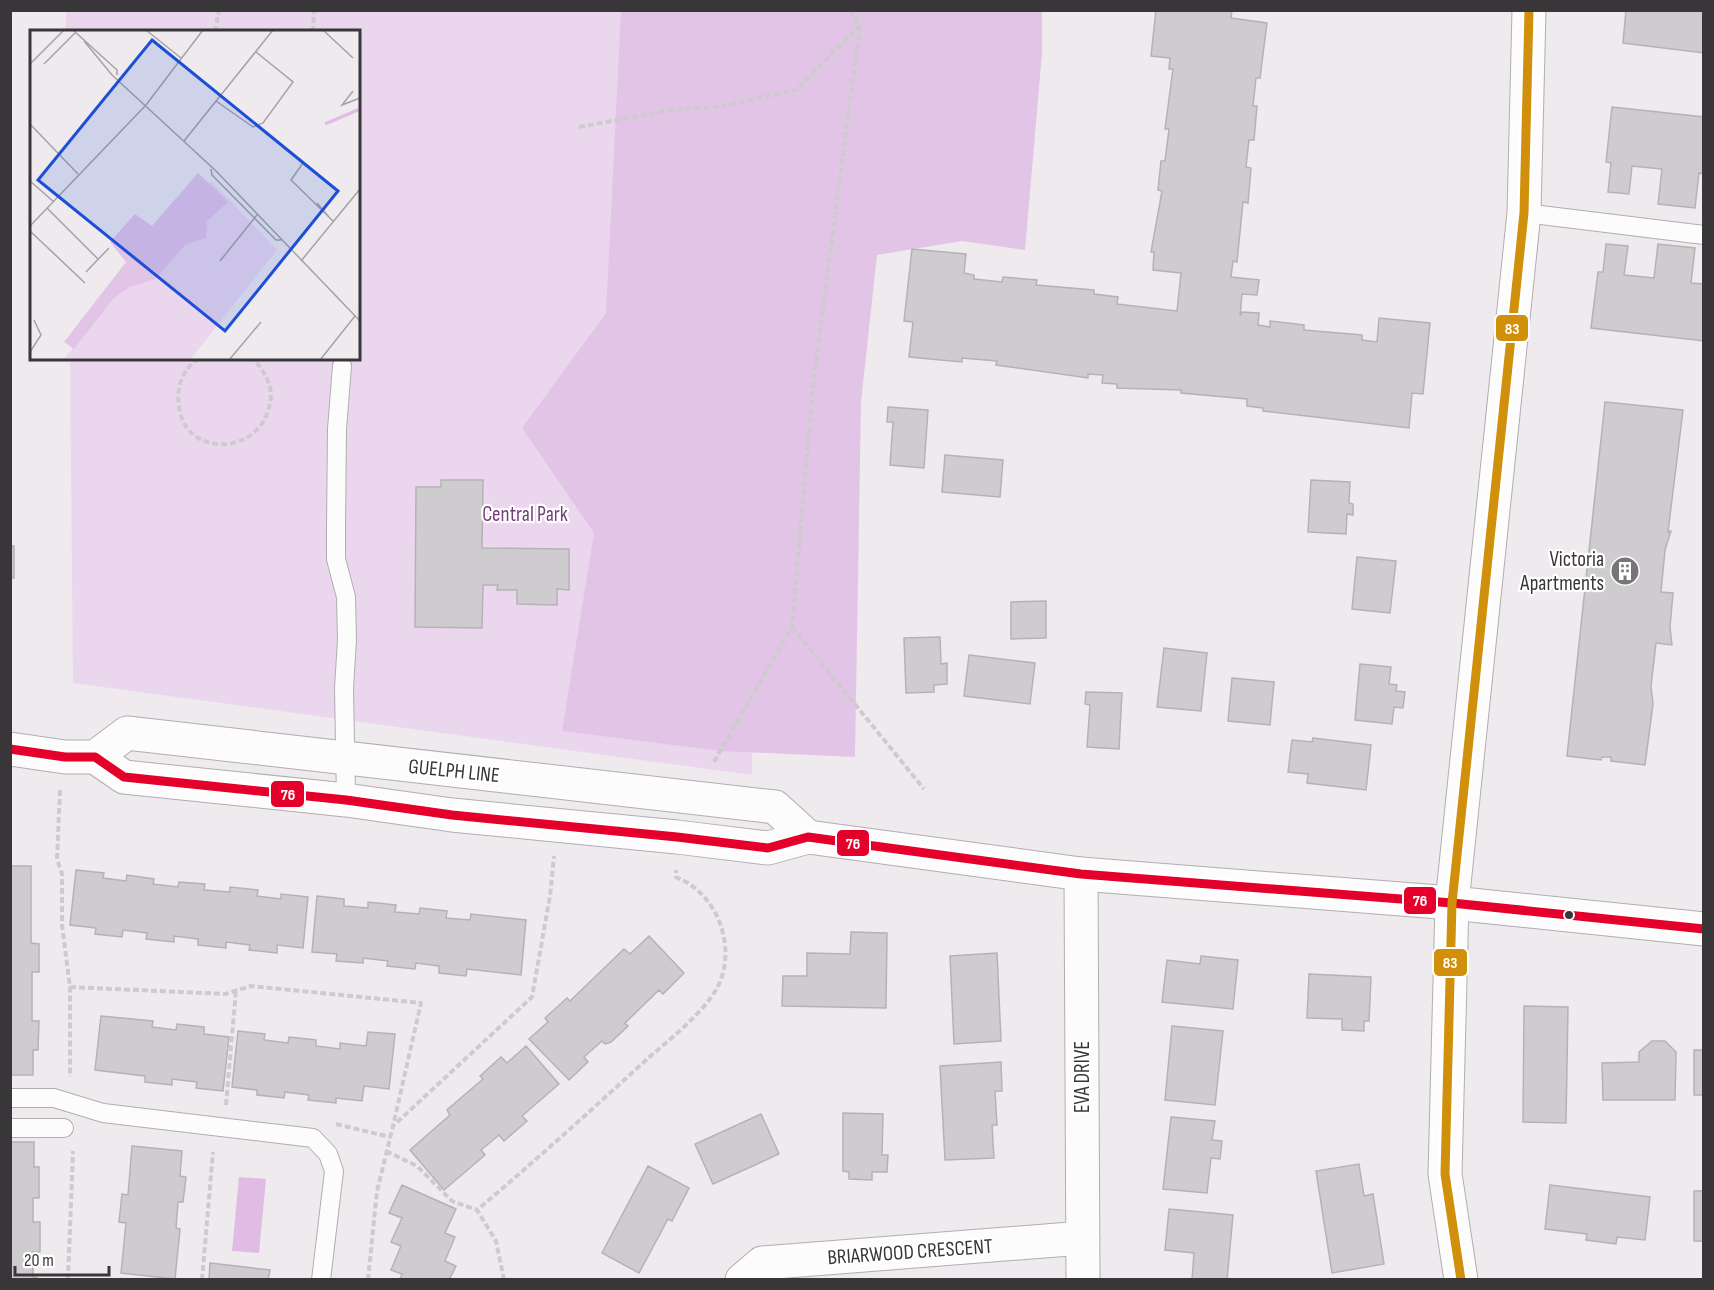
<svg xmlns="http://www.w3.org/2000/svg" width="1714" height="1290" font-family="'Sofia Sans Condensed',sans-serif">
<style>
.green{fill:#ebd7ed}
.forest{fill:#e2c5e6}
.water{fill:#e0bce4}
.building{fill:#cfcccf;stroke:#b5b2b5;stroke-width:1.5}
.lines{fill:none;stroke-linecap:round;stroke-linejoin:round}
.service-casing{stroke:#b0aeb0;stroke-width:20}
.minor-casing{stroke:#b0aeb0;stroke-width:35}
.secondary-casing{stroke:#b0aeb0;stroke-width:35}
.path{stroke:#cdcbcd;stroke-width:4;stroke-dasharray:6 3;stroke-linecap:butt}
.service{stroke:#fcfcfc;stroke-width:18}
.minor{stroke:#fcfcfc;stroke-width:33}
.secondary{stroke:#fcfcfc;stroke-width:33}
.bus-1-casing{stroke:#fff;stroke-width:14}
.bus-2-casing{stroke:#fff;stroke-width:14}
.bus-1{stroke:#e4002b;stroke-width:9}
.bus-2{stroke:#d1900b;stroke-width:9}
.bus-dot{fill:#383638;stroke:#fff;stroke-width:2}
.labels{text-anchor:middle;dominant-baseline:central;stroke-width:4.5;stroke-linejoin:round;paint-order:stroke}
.park-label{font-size:21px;fill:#783c80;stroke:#fff}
.poi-label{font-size:21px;fill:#383638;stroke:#fff;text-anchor:end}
.street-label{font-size:21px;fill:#383638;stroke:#fff}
.inset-river{fill:none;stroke:#e0bce4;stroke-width:3}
.inset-road{fill:none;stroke:#a5a2a5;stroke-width:1.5}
.view{fill:#1d4ed8;fill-opacity:0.15;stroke:#1d4ed8;stroke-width:3}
.inset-edge{fill:none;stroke:#383638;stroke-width:3}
.line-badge{stroke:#fff;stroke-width:2}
.badge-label{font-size:16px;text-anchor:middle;font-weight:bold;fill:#fff}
</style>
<rect width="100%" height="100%" fill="#eeeaee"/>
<path class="green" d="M66 11H758L752 775 73 683 70 359 358 358V32L66 31Z"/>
<path class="forest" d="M621 11H1042V53L1025 250 962 241 877 255 861 402 855 757 720 751 562 731 594 533 522 428 606 313Z"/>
<path class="water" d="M239 1177 266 1179 259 1253 232 1251Z"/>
<path class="building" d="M1156 10H1232L1231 18 1267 23 1260 78H1256L1253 106H1257L1254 140H1249L1246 167 1251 168 1248 203 1243 202 1237 262 1233 261 1231 277 1259 280 1257 295 1242 294 1240 316 1242 312 1259 313 1258 325 1270 327V321L1304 325V330L1362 335V340L1377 342 1379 318 1430 323 1423 394 1412 393 1409 428 1263 411V408L1247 406V399L1181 393V390L1117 388V384L1102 383 1103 375 1088 374V378L996 365 997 361 962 358V362L909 357 913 322 904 321 912 249 966 254 964 273 974 275V279L1002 282 1003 277 1037 280 1036 285 1094 290V294L1118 297 1117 304 1177 311 1181 273 1153 270 1154 252H1151L1162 191 1158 190 1161 161H1165L1169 129H1165L1173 69H1169L1170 58 1151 56Z
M1626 10H1704V53L1623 43Z
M1612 107 1704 117V174L1699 173 1695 208 1658 204 1662 169 1632 166 1629 194 1608 192 1611 163 1606 162Z
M1606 244 1628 246 1624 275 1654 278 1658 244 1695 248 1691 283 1704 284V341L1591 328 1598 272H1603Z
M1605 402 1683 410 1668 532 1671 531 1665 550 1661 592 1673 593 1670 627 1672 645 1656 643 1651 686 1653 704 1645 765 1611 761V757H1602L1601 760 1567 756Z
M888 407 928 410 924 468 890 465 893 422H887Z
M945 455 1003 460 1000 497 942 492Z
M441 480H483L482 548 569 549V590L557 589V605L517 604V590H497L498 585H483L482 628 415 627 416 487H441Z
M1311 480 1350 482 1349 503 1353 504V515L1347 514 1346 534 1308 532Z
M10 546H14V578H10Z
M1357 557 1396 561 1390 613 1352 609Z
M1046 601V638L1011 639V602Z
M940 637 941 664 947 663V684L934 685V692L906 693 904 638Z
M1164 648 1207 653 1201 711 1157 707Z
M969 655 1035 663 1030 704 964 696Z
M1360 664 1391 667 1389 684 1397 685 1396 691 1405 692 1403 708 1394 707 1392 724 1355 720Z
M1232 678 1274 682 1270 725 1228 721Z
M1086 692 1122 693 1119 749 1087 747 1090 705 1085 704Z
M1313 738 1371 745 1366 790 1307 783 1308 774 1288 772 1292 740 1312 742Z
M10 866H31V943L39 944V972H32V1021H39L38 1050H33V1075H10Z
M76 870 104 873 103 878 126 881 127 875 154 879 153 884 178 887 179 882 205 884 204 890 230 892V887L258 890 257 896 281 899V894L308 897 303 948 277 945V953L249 950 250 945 226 942V948L198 945V939L174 936V942L146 939 147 933 123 930 122 937 95 934 96 928 70 925Z
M317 896 344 899V906L368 908V902L396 905 395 912 419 914 420 908 447 911 446 918 470 920 471 914 526 920 521 975 467 969 466 976 439 973V966L416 963 415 969 387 966 388 961 363 958V963L336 961 337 954 312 952Z
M851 932 887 933 886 1008 782 1006 783 976H807V953L850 954Z
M649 936 684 973 663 994 659 990 625 1023 628 1026 611 1042 605 1044 602 1041 584 1057 588 1062 569 1080 529 1039 548 1022 545 1018 567 998 570 1001 624 949 630 954Z
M997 953 1001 1041 954 1044 950 956Z
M1201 956 1238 960 1233 1009 1162 1002 1167 960 1200 964Z
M1309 974 1371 977 1369 1021H1364V1031L1342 1030V1019L1307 1018Z
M1524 1006 1568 1007 1566 1123 1523 1122Z
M101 1016 153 1021 152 1027 176 1030 177 1024 204 1027V1034L229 1037 223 1091 196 1088 197 1082 172 1079V1085L145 1082V1076L95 1070Z
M1172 1026 1223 1031 1215 1105 1165 1100Z
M238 1031 265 1034 264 1040 288 1043 289 1037 316 1040V1046L340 1049V1043L366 1046 368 1032 395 1034 389 1089 364 1086 362 1101 336 1098V1103L308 1100 309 1095 285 1092 284 1098 257 1095V1090L232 1087Z
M1652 1041H1665L1676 1052 1675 1100H1603L1602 1063 1639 1062V1052Z
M526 1046 559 1084 522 1116 527 1121 504 1141 499 1135 481 1150 485 1155 444 1190 410 1150 450 1115 447 1110 483 1079 480 1076 501 1057 507 1063Z
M1694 1050H1704V1095H1694Z
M1001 1062 1002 1091H995L997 1125H992L994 1158 945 1160 940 1066Z
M843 1113 883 1114 882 1155H888L887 1172H872V1180L849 1179V1172L843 1171Z
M761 1114 779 1154 713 1184 695 1144Z
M1171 1117 1215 1121 1212 1140 1222 1141 1220 1159 1211 1158 1207 1193 1163 1189Z
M10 1142H34V1167H39V1198H33V1222H40V1252H33V1277L38 1278V1280H10Z
M132 1146 182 1151 180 1176 186 1177 183 1202H178L176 1228 180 1229 175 1279 121 1273 126 1223 119 1222 122 1194 128 1195Z
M1359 1164 1364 1196 1373 1194 1384 1264 1332 1273 1316 1171Z
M648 1166 689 1188 672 1221 668 1219 639 1273 602 1253Z
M402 1185 456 1209 445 1233 455 1237 445 1261 456 1266 449 1280H400L402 1274 391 1270 401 1246 391 1242 402 1218 389 1213Z
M1550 1185 1650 1197 1645 1240 1617 1237 1616 1244 1586 1240 1587 1234 1545 1229Z
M1694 1191H1704V1241H1694Z
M1169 1209 1233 1215 1227 1280H1192L1194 1253 1165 1250Z
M210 1263 270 1270 268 1280H209Z"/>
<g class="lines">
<g class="service-casing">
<path id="service" d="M1524 213 1704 235
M342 366 337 429 336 529V559L346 597 347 640 344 688 346 800
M10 1098H54L103 1113 313 1138 328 1154 334 1171 321 1280
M10 1128H64"/>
</g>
<g class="minor-casing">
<path id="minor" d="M1081 874 1083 1280
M742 1280 762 1263 1083 1238
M1461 1280 1445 1174 1452 903 1524 213 1529 10"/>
</g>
<g class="secondary-casing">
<path id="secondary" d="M10 749 65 757H95L124 777 346 800 452 815 677 837 768 848 808 837 1081 874 1452 903 1704 929
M95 757 127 733 775 807 808 837"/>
</g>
<path class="path" d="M215 32 219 10
M313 32 314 10
M579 127 671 110 716 107 796 90 859 26
M198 358C182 371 176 387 179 407 185 456 254 456 268 411 272 400 272 390 267 379 263 371 259 363 250 358
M792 627 924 789
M714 762 792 627 813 385 860 26 850 10
M60 790 57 859 62 874V925L70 987V1077
M70 987 225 994 251 986 421 1003 393 1126
M226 1105 236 990
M336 1124 390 1137
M386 1151 417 1166 452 1201 477 1210
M68 1280 73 1151
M202 1280 213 1152
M368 1280 377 1191 393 1126 532 997 550 896 554 856
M504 1280 496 1241 477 1210C534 1162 589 1112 644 1062 667 1041 702 1015 717 988 735 955 723 908 692 886 688 882 681 880 676 877V870"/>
<use href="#service" class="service"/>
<use href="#minor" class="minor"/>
<use href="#secondary" class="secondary"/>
<g class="bus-1-casing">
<path id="bus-1" d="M10 749 65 757H95L124 777 346 800 452 815 677 837 768 848 808 837 1081 874 1452 903 1704 929"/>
</g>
<g class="bus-2-casing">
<path id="bus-2" d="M1461 1280 1445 1174 1452 903 1524 213 1529 10"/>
</g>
<use href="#bus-1" class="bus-1"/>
<use href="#bus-2" class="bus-2"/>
</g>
<defs>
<g id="building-disc" transform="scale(1.5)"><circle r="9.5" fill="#787578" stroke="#fff"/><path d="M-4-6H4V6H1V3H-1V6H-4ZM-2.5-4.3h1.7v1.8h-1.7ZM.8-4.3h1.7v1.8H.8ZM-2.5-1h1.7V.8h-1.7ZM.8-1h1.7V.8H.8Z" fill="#fff"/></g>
</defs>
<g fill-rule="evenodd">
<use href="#building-disc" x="1625" y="571"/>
</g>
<circle class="bus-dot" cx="1569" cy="915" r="5"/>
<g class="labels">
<g class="park-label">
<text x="525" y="514">Central Park</text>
</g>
<g class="poi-label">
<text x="1604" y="559">Victoria<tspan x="1604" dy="24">Apartments</tspan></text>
</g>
<g class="street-label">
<text transform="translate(454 771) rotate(6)">GUELPH LINE</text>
<text transform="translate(1082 1077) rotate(-90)">EVA DRIVE</text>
<text transform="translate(910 1252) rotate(-4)">BRIARWOOD CRESCENT</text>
</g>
</g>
<g transform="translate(30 30)">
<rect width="330" height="330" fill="#eeeaee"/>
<path d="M181 151 247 220 160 330H33Z" fill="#ebd7ed"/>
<path d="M168 143 198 172 177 191 176 208 156 214 125 249 100 257 84 268 44 319 34 312 96 232 80 212 105 184 122 196Z" fill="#e2c5e6"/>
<path class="inset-river" d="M295 94 330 79"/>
<path class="inset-road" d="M43 0 87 40V45M116 0 151 28M293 0 323 28M54 11 82 45 186 141 330 291M0 34 34 0M14 34 45 3M323 61 312 75 330 68M186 71 223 97 233 93 263 52 226 22M0 94 48 144M154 111 243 0M273 133 261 150 303 191M181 139 182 145 246 210H251M0 151 24 172M287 173 299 187M17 178 68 229M0 196 116 75 173 0M0 201 55 253M190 231 227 185M271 231 330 159M56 242 79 218M0 322 11 305 4 290M199 330 231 292M290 330 325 286"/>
<path class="view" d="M122 10 308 161 195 301 8 150Z"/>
<rect width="330" height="330" class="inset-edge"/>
</g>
<g class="line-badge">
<rect x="1495" y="314" width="34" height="28" rx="6" fill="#d1900b"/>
<rect x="270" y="780" width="35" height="28" rx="6" fill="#e4002b"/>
<rect x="836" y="829" width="34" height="28" rx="6" fill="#e4002b"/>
<rect x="1403" y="886" width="34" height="29" rx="6" fill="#e4002b"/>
<rect x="1433" y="948" width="35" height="29" rx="6" fill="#d1900b"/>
</g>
<g class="badge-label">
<text x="1512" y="334">83</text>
<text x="288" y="800">76</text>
<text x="853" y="849">76</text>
<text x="1420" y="906">76</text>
<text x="1450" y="968">83</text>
</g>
<rect width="1714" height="1290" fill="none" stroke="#383638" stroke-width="24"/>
<path d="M15 1266v9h94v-9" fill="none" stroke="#383638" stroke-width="3"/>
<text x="24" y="1266" font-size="18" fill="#383638" stroke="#ffffff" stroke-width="4.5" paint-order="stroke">20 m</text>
</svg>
